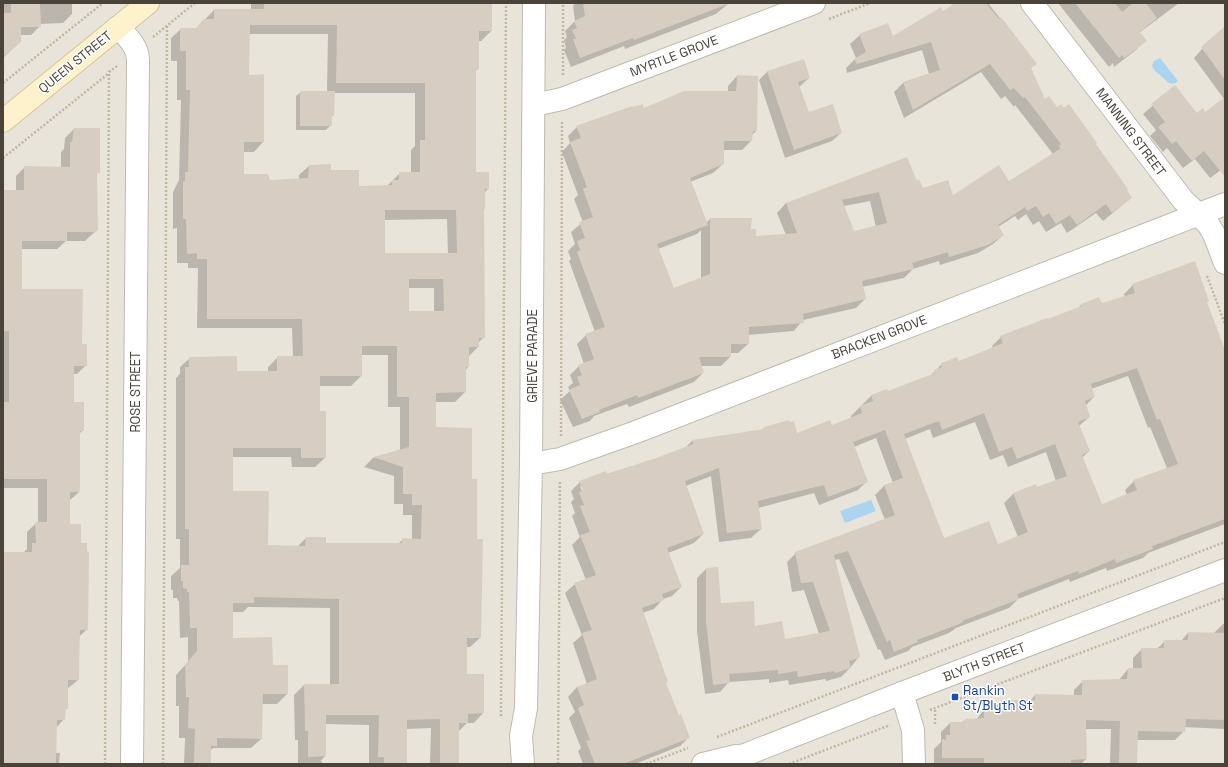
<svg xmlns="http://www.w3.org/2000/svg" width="1228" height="767" font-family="'Space Grotesk',sans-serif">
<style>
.residential{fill:#e9e4da}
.water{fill:#aad4f0}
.shadow{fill:#0003;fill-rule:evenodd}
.building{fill:#d7cec1;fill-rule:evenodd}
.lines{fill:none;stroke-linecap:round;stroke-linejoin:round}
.minor-casing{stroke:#c1baae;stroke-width:24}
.tertiary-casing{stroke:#c1baae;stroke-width:24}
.secondary-casing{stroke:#d4c69c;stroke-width:24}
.path{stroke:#c3b69f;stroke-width:2.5;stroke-dasharray:2 2;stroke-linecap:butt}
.minor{stroke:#fff;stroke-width:22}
.tertiary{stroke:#fff;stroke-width:22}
.secondary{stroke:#fef2cd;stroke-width:22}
.transit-dot{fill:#1a4fb4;stroke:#fff;stroke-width:1.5}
.labels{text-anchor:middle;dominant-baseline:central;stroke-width:3;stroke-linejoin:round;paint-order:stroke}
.street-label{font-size:13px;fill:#4a4339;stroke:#fff}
.transit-label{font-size:13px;fill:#164399;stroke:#fff;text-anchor:start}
</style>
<rect width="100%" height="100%" fill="#f5f2ec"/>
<path class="residential" d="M3 3H1225V764H3Z"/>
<path class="water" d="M1160 58 1178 81C1171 87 1168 82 1162 77 1157 72 1154 72 1152 65L1154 61Z
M871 500 876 511 845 523 840 511Z"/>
<path class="shadow" d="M3 3H72V14L63 23 40 24V26L31 35H20V42L3 58Z
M251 3H491V31L481 41H478V69L475 71V173L488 189 484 193 483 211 484 337 478 343V347L468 357V367L465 371V392L455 402H435V428L471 480 476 540 480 638 470 647H466V675H483V713L474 723H467L458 732V764H430L431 728 406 729V764H369V725L325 724V756L320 762 322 761V764H281L298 763V740H295L294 695 304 685H330V608L248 607 243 612H232V639L272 666 287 694 277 704H262L261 739 251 748H213L210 751V764H184L185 738H179V706H176V675L188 662V637L180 638 179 601H178L177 598H173V590H171V576L180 568V539H176V378L180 374V367L190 358 236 372H268V367L278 357H293L292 328H197L198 268H188V263H177V228L173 229V192L179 180 181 100H177V61H171V38L181 29H196L214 10H251ZM249 34H328L327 92H301L296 96V130H326L331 125V118L333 115 334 93H415V146L411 150V173H400L387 186 358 187 330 171V165L309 166 299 175V180L269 181 242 175 243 152H254L263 142 248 76ZM447 219 448 254H384V220ZM408 288H434V312H408ZM361 355H388V407H400V451L373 458 364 467 394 476V504H403V515H412V540L403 539 398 544H325L306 538 297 547 267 546 232 492V457H291L292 467H315L325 458 319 412V386H351L361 376Z
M575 3H729L716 14 625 49 624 46 571 67 564 50 566 48 564 40 567 37 565 31 575 21 573 6Z
M955 3H988L1036 64 1030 69 1044 101 1057 108 1095 144 1131 198 1103 221 1096 213 1067 233 1061 223 1046 232 1039 221 1033 225 1026 214 1018 220 1015 216 998 227 1003 235 993 244 978 253 940 265 939 261 913 269 904 278 862 287 865 299 856 308 803 320 794 331 748 335V344L738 353H730V357L721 366H701L703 373 694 382 629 407 627 404 594 416 590 421 573 427 560 400 570 391 568 387 573 383 570 375 579 366 584 364 577 344 586 335 595 332 569 261 571 259 568 251 575 244 571 232 583 222 574 199 578 195 562 152 570 143 568 136 577 127 644 109 728 92V86L737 76 756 131 751 136V141L742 150H723V164L713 173 690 182 706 223 710 219 750 230 755 237 786 235 777 213 786 203 916 182 922 189 952 196 1009 183 1053 154 1015 105 1014 107 1005 96 1001 99 981 72 904 118 894 92 903 83 929 74 922 50 847 73 846 68 856 58 850 44 860 35 892 37 943 12ZM870 201 876 227 853 232 844 206ZM701 230V279L673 289 658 249 697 234Z
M1058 3H1179L1139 33 1145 40 1136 50 1114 67 1113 63 1109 67Z
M1225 36V167L1210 178 1195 159 1183 168 1167 148 1163 152 1150 136 1156 130 1143 114 1175 87 1196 115 1205 113 1224 99 1194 58 1202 49Z
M768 71 809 78 799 87 808 114 841 133 832 141 785 158 759 80Z
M74 129 99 172 96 174 97 230 85 241H66L57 249H21V290L81 345 86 365 77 374H73V403L83 430 79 434V492L69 501V525L80 544 87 629 79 637 78 680 67 689V708L65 710 64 719 56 728 55 753H60L59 763 76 764H3V553H23L27 549V532L36 523H38V488H3V191H16V176L25 167 61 168V152L64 149 65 138Z
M1133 285 1206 302 1225 369V524L1148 553 1143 558 1107 571 1106 568 1070 582 1069 579 1018 599 1009 608 956 628 949 633 912 647 908 651 885 660 880 649 878 650 839 559 835 560 858 658 850 668 841 677 826 681 825 679 789 685 788 680 769 683V679L729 682 720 692 705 694 697 631V578L706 569 720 604 754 627 784 640 819 634 804 590 792 592 787 562 796 553 885 520 875 495 884 486 893 483 876 438 854 447 867 481 858 490 819 505 814 493 758 508 761 529 751 538 719 542 711 476 686 486 703 534 694 543 668 553 681 587 672 596 663 599 654 609 642 613 665 683 678 716 689 737 680 746 635 764H583L578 751 581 748 569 718 575 712 568 697 577 687 587 684 573 643 582 635 565 593 575 584 586 580 572 545 580 537 572 516 575 513 571 502 574 499 571 491 580 482 657 459 685 448 692 441 762 430 764 428 796 435 831 426 852 418 851 416 871 396 887 393 929 377 942 364 958 362 993 348 992 346 1001 337 1077 309 1082 304 1101 305 1125 297 1124 294ZM1128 376 1148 428 1150 427 1167 468 1134 481 1125 490 1127 495 1101 505 1082 458 1089 451 1079 426 1089 417 1085 406 1094 397 1091 389ZM975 422 990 460 1003 455 1008 467 1046 452 1056 481 1037 489 1013 494 1004 503 1018 537 998 545 944 539 905 439 930 429 933 438ZM580 486H582L585 495 584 496Z
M1223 624H1225V729L1184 727V731L1175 740H1137L1130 764H1110L1111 729H1086V759L1081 764H934V749L941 742V732L950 723H961L965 720H976L985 708H994L1001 701H1030L1035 695 1074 696V690L1083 681 1119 680 1128 669H1133V658L1142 649H1157L1165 641H1181L1188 633H1214Z"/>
<path class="building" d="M11 3H40L41 27H21V42L3 57 4 13H11Z
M264 3H492V31H479V69H476V172H489V189H485V210L484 209 485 338H479V347H469V367H466V392L436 393V427L472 428V479H477V539H483L481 638H467V674H484V713L468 714V723H459V764H440V719L407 720V764H384V757H378L379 715H326V756L308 757V731H305L304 684H339V599L254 597V603H233V638L272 637 273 665H288V694H263L262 739 217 738V746H211V764H194L195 729 188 728 189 697H186L185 665 197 651V628H190L189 592H187V589L183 588V581H181V565H189V529H185V367H189V357L237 356V371H277V356H303L302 319H207V259H197V253L187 254 186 219H183V181H185V172H188L190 90H186V51H180V28H196L204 19H214V9H264ZM250 25H337L336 83H425V140H420V172H399V180H392V185L359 186V170H331V164L309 165 308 178 270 180 268 174H244V142H264V74L249 75ZM385 210H456L457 253H385ZM409 279H443L444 311H409ZM362 346H397V397H409V447L373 457 403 467V494H412V505H422L421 539 402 538V543H326V537H306L305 546 268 545 269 491H233V448H301V458H326V411H320V376H362Z
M583 3H727L728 4 634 40 633 38 580 58 573 39H576L572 30 577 28 574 21 585 16Z
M955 3H986L999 19 1001 17 1037 64 1031 68 1045 99 1049 96 1057 107 1061 104 1064 108 1069 104 1097 143 1096 144 1128 189 1127 190 1132 198 1112 213 1106 204 1077 225 1070 215 1056 224 1049 213 1043 217 1036 206 1027 211 1025 207 998 225 1004 235 988 245 949 257 948 252 912 263 914 269 862 281 866 299 803 314 804 323 749 327V344H731V357H699L704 373 638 398 637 395 599 410 600 412 582 419 569 390 580 385 577 377 582 375 578 365 594 359 585 334 605 327 577 252 580 250 577 241 585 238 579 222 593 217 583 189 587 187 570 142 581 138 576 126 632 106 633 107 643 104 644 108 684 91H736L737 75 758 76 757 131H753L752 141H724V164L690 178 708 225 657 244 674 288 710 274V218H752L751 229H756V236L797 233 786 203 907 157 917 181 919 179 923 188 948 180 953 195 999 165 1009 181 1060 149 1059 146 1061 144 1025 97 1023 98 1014 88 1010 90 990 64 913 110 903 82 940 70 931 42 857 64 854 59 866 52 859 34 888 23 893 36 941 7 943 11ZM879 192 887 223 854 231 842 200Z
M1075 3H1115L1122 12 1133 3H1146L1157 18 1140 32 1147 41 1124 58 1122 55 1119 58Z
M1225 26V80L1201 47Z
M804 59 810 78 798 82 809 112 833 104 842 133 794 150 767 71Z
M1175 85 1197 113 1203 108 1205 112 1225 97V177L1204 151 1192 161 1176 141 1172 144 1158 127 1165 122 1151 104Z
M300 91H335L334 116H332V126H300Z
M74 128H100V173H97L98 230 95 232H67V241H22V289H83L82 344H87V366H74V402H84V431H80V492H70V524H81V543H87V551L89 552 88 630H80L79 680H68V709L66 708 65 720H57L56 764H3V552H32V543H36L35 522H47V479H3V402H9V331H3V190H24V166L70 167V142H72Z
M1195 261 1209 301 1207 302 1225 350V519L1152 546 1153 549 1116 563 1115 559 1079 574 1078 571 1017 594 1019 599 962 621 963 622 959 624 917 640 918 642 894 652 890 640 887 642 848 551 834 555 860 656 859 658 849 661 851 668 835 673 834 671 798 677 797 671 778 674V670L729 674 730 683 713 685 706 621V568L718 567 721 603 754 601 755 626 782 621 785 639 830 631 813 582 801 583 795 552 895 515 884 485 903 478 885 430 853 442 868 482 828 497 824 485 758 501 762 529 727 533 719 468 685 481 704 534 667 548 682 587 662 594 664 600 642 608 668 682 666 683 679 715 681 714 690 738 623 764H595L586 741 590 740 578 708 584 705 577 687 597 679 582 633 592 630 574 583 596 575 580 535 590 532 580 506 584 505 579 492 583 491 579 481 606 471 607 474 656 458 693 444 692 440 764 429V427L789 420V422L794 421 797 433 830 420 832 425 862 413 860 406 873 401 871 395 887 389 888 391 935 373 934 370 942 367 941 363 957 357 959 361 1003 343 1000 336 1047 318V319L1082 306 1081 304 1099 297 1102 303 1135 293 1132 284ZM1137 368 1157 420 1160 419 1178 464 1133 480 1137 490 1102 504 1082 455 1090 451 1078 422 1090 417 1085 401 1095 397 1091 384ZM984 413 999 452 1012 447 1017 459 1055 444 1067 476 1037 487 1036 484 1013 493 1028 532 998 544 989 521 944 538 904 434 939 421 942 430Z
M1188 632 1225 633V720L1186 719 1185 732 1138 731 1137 764H1119L1120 721 1086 720 1087 759 1071 760V764H984V758H942V739L946 740V735H950V722H964L965 719 984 718V707L1001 708V700H1035V694L1082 695V680L1127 679 1128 668H1142L1141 648H1164V640H1188Z"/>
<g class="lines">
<g class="minor-casing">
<path id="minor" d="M1032 3 1183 200 1208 224 1214 234 1225 263
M118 27C127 37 138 46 138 60L132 764
M534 105 562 99 814 3
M531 464 560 459 636 432 1225 204
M902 693 913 730 914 764
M523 764 521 736 526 708 531 464 534 3"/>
</g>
<g class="tertiary-casing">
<path id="tertiary" d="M703 764 736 756
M722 764 902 693 1225 570"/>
</g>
<g class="secondary-casing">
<path id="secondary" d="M3 121 148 3"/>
</g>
<path class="path" d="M829 19 870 3
M153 37 195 3
M563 75V3
M3 83 103 3
M3 158 109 73
M1207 276 1225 324
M561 436 562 120
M930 710 1225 598
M501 716 506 3
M935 724V709
M717 737 1225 542
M105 764 109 72 117 66
M163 764 167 26
M558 764 560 481
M646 764 688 748
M789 764 890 725"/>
<use href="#minor" class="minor"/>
<use href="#tertiary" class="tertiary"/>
<use href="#secondary" class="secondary"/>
</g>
<rect class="transit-dot" x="951" y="693" width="8" height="8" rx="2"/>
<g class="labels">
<g class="street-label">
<text transform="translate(674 56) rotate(-21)">MYRTLE GROVE</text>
<text transform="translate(75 62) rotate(-39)">QUEEN STREET</text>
<text transform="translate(1131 132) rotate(53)">MANNING STREET</text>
<text transform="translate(879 337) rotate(-21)">BRACKEN GROVE</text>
<text transform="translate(532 356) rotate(-90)">GRIEVE PARADE</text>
<text transform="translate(135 392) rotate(-90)">ROSE STREET</text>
<text transform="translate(984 662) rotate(-21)">BLYTH STREET</text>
</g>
<g class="transit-label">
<text x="963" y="690">Rankin<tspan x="963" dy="15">St/Blyth St</tspan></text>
</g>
</g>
<rect width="1228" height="767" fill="none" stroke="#4a4339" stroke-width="8"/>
</svg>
